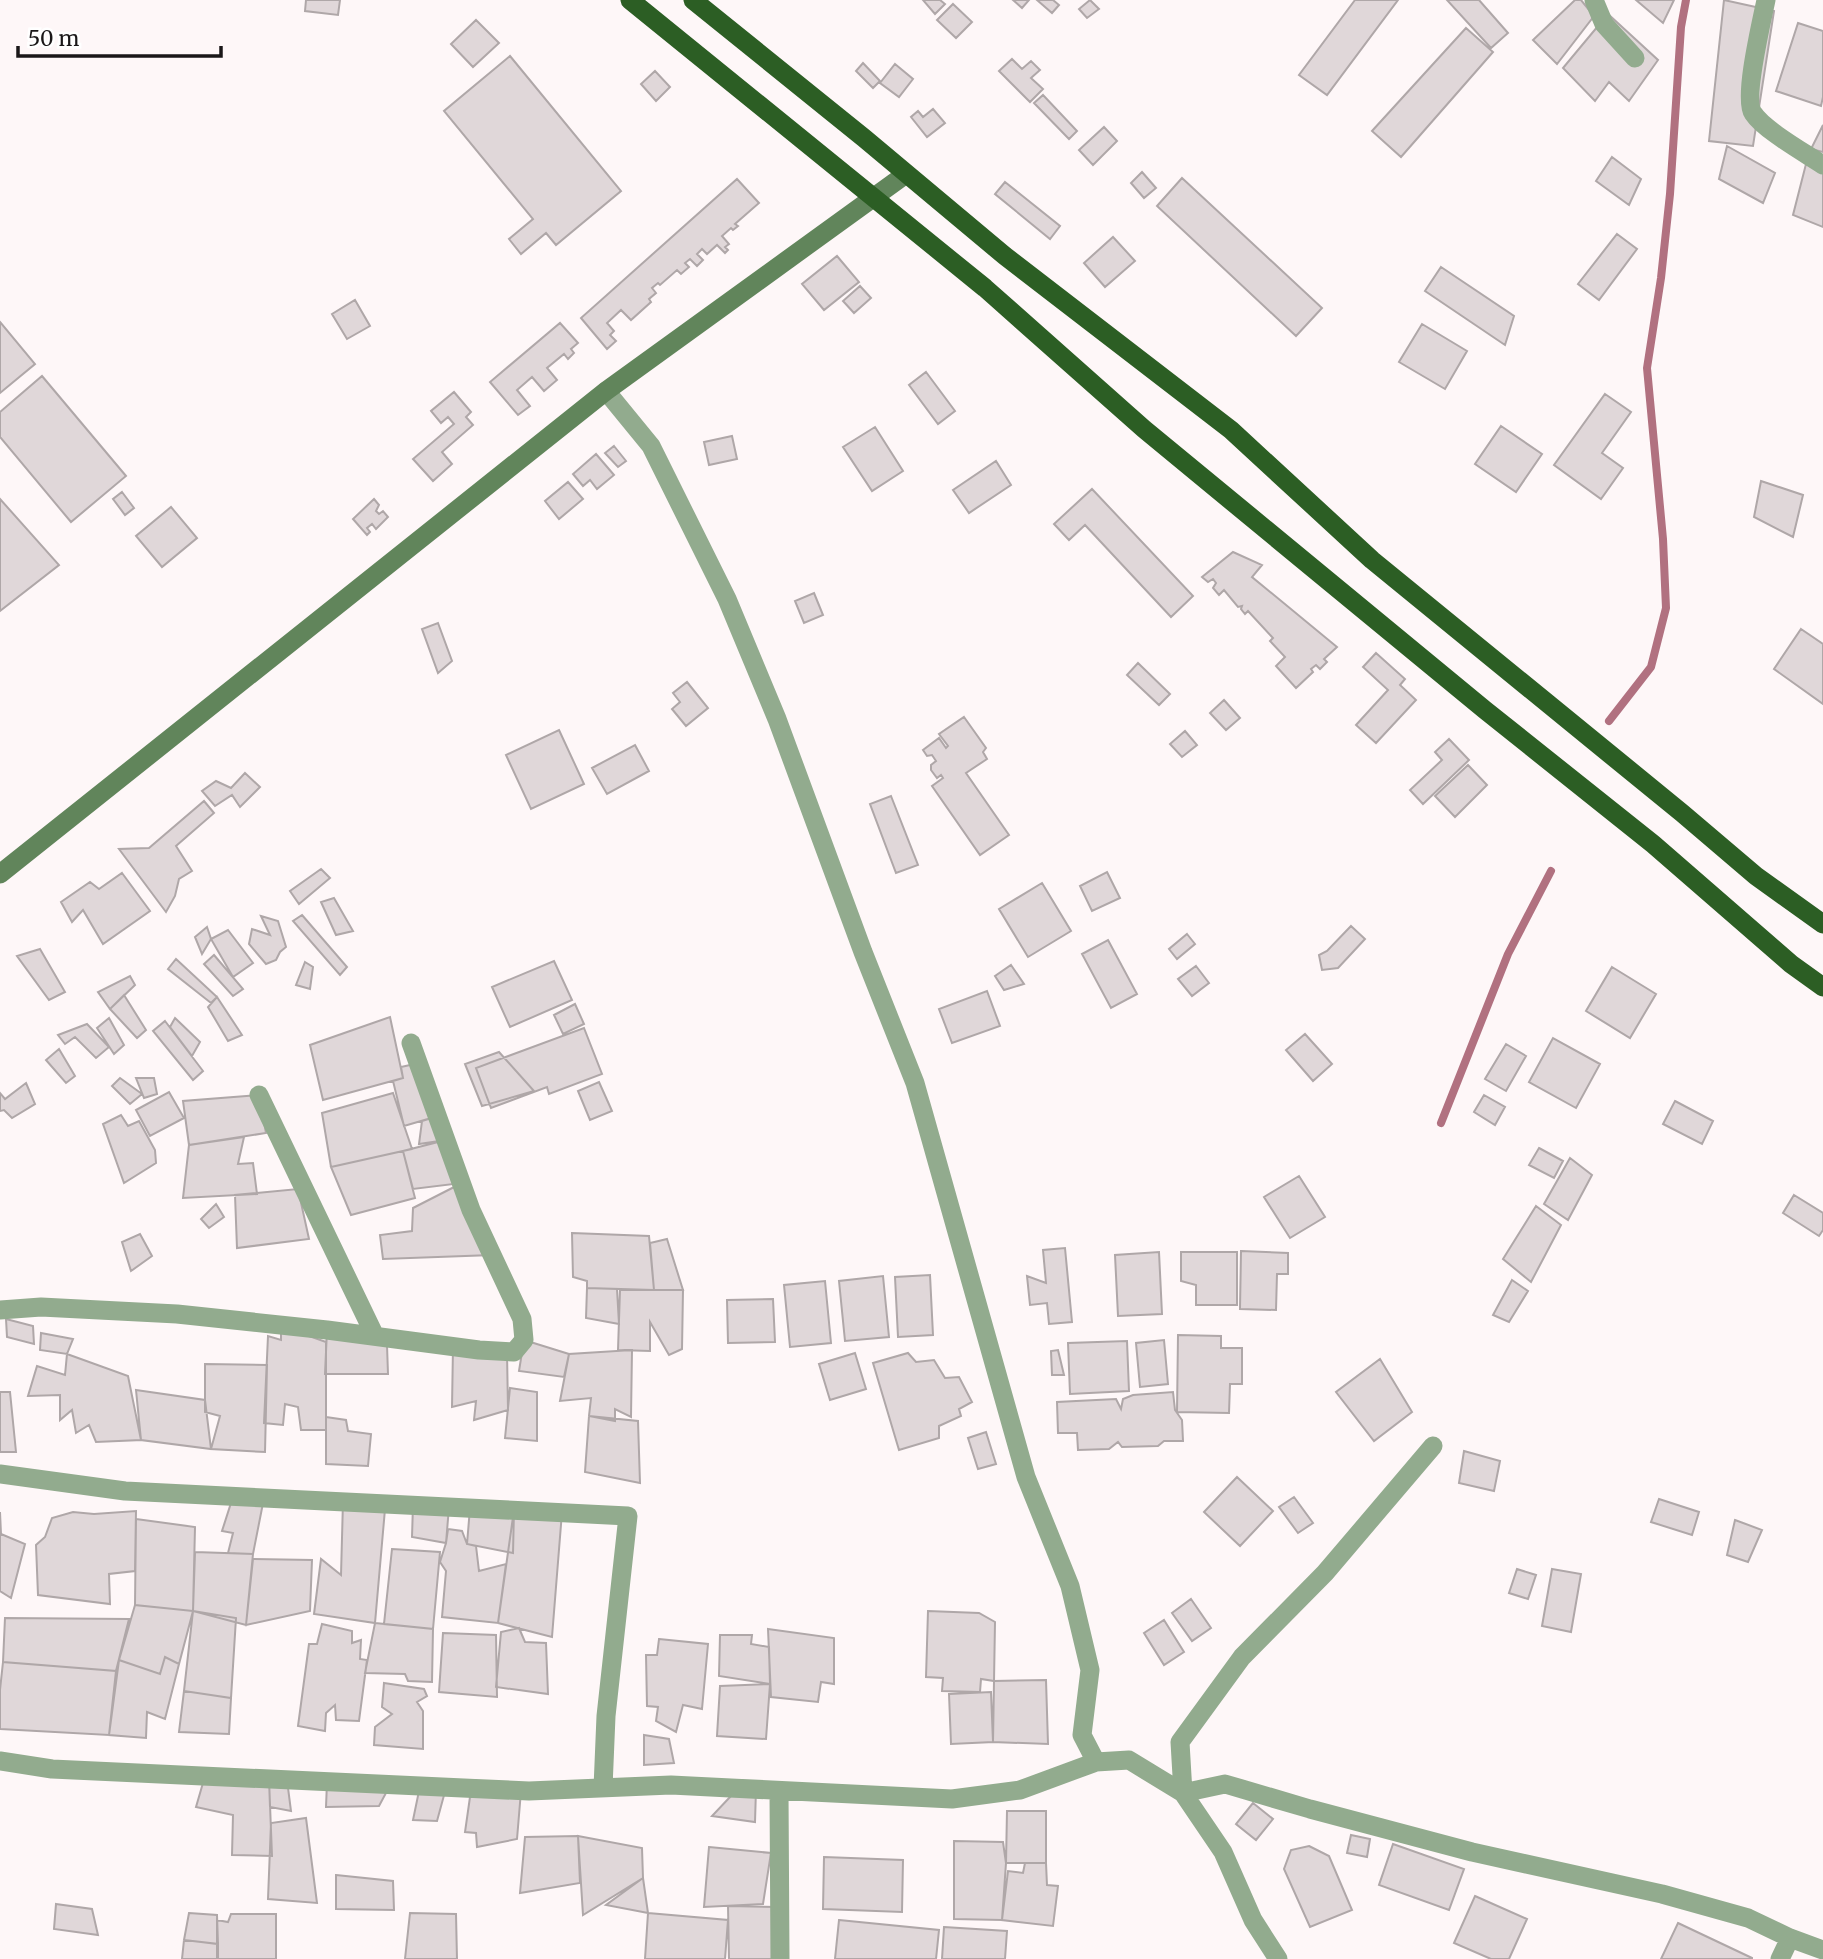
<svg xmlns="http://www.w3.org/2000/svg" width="1823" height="1959" font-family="Merriweather,serif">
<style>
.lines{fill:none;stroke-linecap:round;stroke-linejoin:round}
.stream{stroke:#b17180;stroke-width:8}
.building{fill:#e0d7d9;stroke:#afa7a8;stroke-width:2}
.minor{stroke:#92ab8e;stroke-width:19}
.secondary{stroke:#61855b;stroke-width:19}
.trunk{stroke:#2c5e24;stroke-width:19}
</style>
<rect width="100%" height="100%" fill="#fef7f8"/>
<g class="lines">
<path class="stream" d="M1609 721 1651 667 1666 608 1663 539 1647 368 1661 278 1670 194 1681 27 1686 0
M1441 1123 1508 954 1551 871"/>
</g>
<path class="building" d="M306 0H340L338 15 305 11Z
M923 0H940L945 4 935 14Z
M1013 0H1029L1022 8Z
M1037 0H1053L1059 5 1052 13Z
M1090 0 1099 9 1087 18 1079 9Z
M1355 0H1398L1327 95 1299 75Z
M1447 0H1479L1508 33 1491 48Z
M1575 0H1581L1594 16 1557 64 1533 40Z
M1636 0H1674L1663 23Z
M1724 0 1774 11 1753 146 1709 141Z
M953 4 972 22 956 38 937 20Z
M1608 14 1658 60 1629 101 1609 82 1595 101 1563 68Z
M476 20 499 43 473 67 451 44Z
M1798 23 1823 31V97L1821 106 1776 91Z
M1466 28 1493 52 1401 157 1372 131Z
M510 56 621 191 556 245 546 233 521 254 509 239 533 219 444 111Z
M1012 59 1022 69 1031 61 1040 70 1031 78 1043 89 1030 102 999 71Z
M863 63 880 81 873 88 856 71Z
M895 64 913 79 899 97 880 83Z
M655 71 670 87 656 101 641 84Z
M1043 95 1077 131 1069 139 1034 103Z
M933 109 945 123 927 137 911 117 918 111 923 117Z
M1823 125V152L1811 149Z
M1104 127 1117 141 1093 165 1079 150Z
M1727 146 1775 173 1763 203 1719 179Z
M1612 157 1641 179 1629 205 1596 181Z
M1806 164 1823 170V227L1793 215Z
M1142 172 1156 188 1144 198 1131 183Z
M1182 178 1322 308 1296 336 1157 206Z
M737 179 759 203 735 224 738 226 733 230 731 228 722 236 729 244 725 247 728 250 725 253 717 245 707 254 702 249 697 254 703 260 697 266 690 259 685 263 689 267 681 274 677 270 660 285 658 283 652 288 656 293 649 299 651 302 631 320 621 310 607 323 614 331 610 335 616 341 607 349 581 318Z
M1005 182 1060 226 1050 239 995 194Z
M1617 234 1637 249 1599 300 1578 284Z
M1113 237 1135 261 1105 287 1084 263Z
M837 256 859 282 824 310 802 284Z
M1441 267 1514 316 1505 345 1425 291Z
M860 286 871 298 854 313 843 301Z
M355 300 370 326 347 339 332 314Z
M0 322 35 364 0 393Z
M560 323 578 343 571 349 574 353 568 359 564 354 547 368 557 380 544 391 532 377 517 390 530 406 518 415 490 382Z
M1422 324 1467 351 1445 389 1399 362Z
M926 372 955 411 938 424 909 385Z
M42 376 126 476 71 522 0 437V412Z
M454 392 471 412 466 417 473 425 442 452 452 464 433 481 413 459 454 424 448 417 441 423 431 411Z
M1605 394 1631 412 1602 453 1623 468 1601 499 1554 465Z
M1501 426 1542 454 1516 492 1475 464Z
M875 427 903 471 872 491 843 447Z
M732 436 737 459 709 465 704 442Z
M614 446 626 461 618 467 605 453Z
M596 454 614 475 597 489 590 480 583 486 573 474Z
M996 461 1011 485 969 513 953 490Z
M1761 481 1803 495 1793 537 1754 517Z
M568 482 583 499 559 519 545 501Z
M1092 489 1193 596 1171 617 1085 525 1069 540 1054 524Z
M122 492 134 508 125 515 113 499Z
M0 499 59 565 0 611Z
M374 499 379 505 376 511 379 514 383 511 388 517 376 529 372 524 367 528 370 532 367 535 353 519Z
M171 507 197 538 162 567 136 536Z
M1233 552 1262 565 1252 577 1337 647 1324 659 1327 662 1320 669 1316 665 1311 669 1313 672 1296 688 1276 666 1285 657 1270 641 1273 638 1248 611 1245 614 1241 609 1242 606 1238 607 1224 590 1219 595 1213 588 1216 583 1213 579 1208 582 1202 577Z
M814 593 823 615 804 623 795 601Z
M438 623 452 661 438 673 422 629Z
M1801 629 1823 644V704L1774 669Z
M1376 653 1405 679 1400 685 1416 700 1376 743 1356 725 1388 690 1363 667Z
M1138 663 1170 694 1159 705 1127 675Z
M687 682 708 708 686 726 672 709 680 702 673 693Z
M1224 700 1240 718 1226 730 1210 713Z
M964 717 986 748 983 752 987 759 966 773 1009 835 980 855 932 786 943 778 941 775 937 778 931 770V765L936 761 932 755 927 756 923 750 939 738 946 748 948 746 939 734Z
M559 730 584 784 531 809 506 755Z
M1185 731 1197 745 1182 757 1170 744Z
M1449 739 1469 760 1423 804 1410 790 1442 760 1435 752Z
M635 745 649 771 607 794 592 768Z
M1468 765 1487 785 1455 817 1435 796Z
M245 773 260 787 240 807 232 795 215 806 202 791 216 781 231 788Z
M891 796 918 865 896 873 870 804Z
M204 801 214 813 176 846 192 871 179 879 175 896 166 912 119 849 149 848Z
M321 869 330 878 299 904 290 891Z
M1107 872 1120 898 1092 911 1080 886Z
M122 873 150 911 103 944 83 910 72 922 61 902 90 882 99 889Z
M1042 883 1071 931 1028 957 999 909Z
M334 898 353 931 336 935 321 902Z
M302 915 347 967 340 975 293 921Z
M261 916 278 921 286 947 280 952 276 960 266 964 249 944 252 929 270 935Z
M1351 926 1365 939 1338 968 1322 970 1319 955 1327 951Z
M207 927 211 939 202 954 195 937Z
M228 930 253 963 233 977 211 939Z
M1187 934 1195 944 1177 959 1169 949Z
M1108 940 1137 994 1111 1008 1082 954Z
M40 949 65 992 49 1000 17 956Z
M214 955 243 989 233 996 204 964Z
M176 959 217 997 211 1003 168 969Z
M554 961 572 1000 510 1027 492 987Z
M305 962 313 967 310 989 296 985Z
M1011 965 1024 984 1004 990 995 976Z
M1196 966 1209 983 1192 996 1178 979Z
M1612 967 1656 994 1630 1038 1586 1011Z
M130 976 135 985 110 1009 98 992Z
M987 991 1000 1026 952 1043 939 1009Z
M124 995 146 1030 137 1038 110 1009Z
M217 997 242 1035 228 1041 208 1007Z
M575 1004 584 1024 563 1034 554 1015Z
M390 1017 403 1078 323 1100 310 1045Z
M109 1018 124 1045 114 1054 97 1028Z
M175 1018 200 1042 192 1056 170 1027Z
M165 1021 203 1071 193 1080 153 1031Z
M87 1024 109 1047 96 1058 75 1037 65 1044 58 1035Z
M584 1028 602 1074 549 1094 547 1087 491 1108 476 1068Z
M1305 1034 1332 1064 1313 1081 1286 1050Z
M1553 1038 1600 1064 1576 1108 1529 1082Z
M1506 1044 1526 1056 1506 1091 1485 1079Z
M59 1049 75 1076 66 1083 46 1060Z
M499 1052 534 1091 482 1106 465 1064Z
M419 1063 438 1116 404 1126 393 1081 403 1078 401 1067Z
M120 1078 142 1094 130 1104 112 1086Z
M136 1078H154L157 1094 144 1098Z
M599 1082 612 1111 590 1120 578 1091Z
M26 1083 35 1104 12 1118 4 1110 0 1111V1093L5 1099Z
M169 1092 184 1118 150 1136 136 1110Z
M393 1093 412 1149 331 1167 322 1113Z
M259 1095 266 1133 189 1145 183 1101Z
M1484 1095 1505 1107 1495 1125 1474 1112Z
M1675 1101 1713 1121 1702 1144 1663 1124Z
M121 1115 128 1126 139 1121 155 1150 156 1163 124 1183 103 1124Z
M438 1116 446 1140 419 1144 422 1121Z
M244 1137 238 1164 253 1163 257 1194 183 1198 189 1145Z
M446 1140 462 1183 413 1189 403 1151Z
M1539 1148 1563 1161 1554 1178 1529 1165Z
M403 1151 415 1198 351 1215 331 1167Z
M1570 1158 1592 1175 1568 1220 1544 1204Z
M1299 1176 1325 1217 1290 1238 1264 1197Z
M462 1183 492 1255 383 1259 380 1235 412 1231 413 1208Z
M298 1189 309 1239 237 1248 235 1195Z
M1794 1195 1823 1213V1230L1819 1236 1783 1213Z
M216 1204 224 1217 209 1228 201 1219Z
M1536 1206 1561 1225 1531 1282 1503 1259Z
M572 1233 649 1236 654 1290 587 1288V1281L573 1277Z
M140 1234 152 1256 131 1271 122 1242Z
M667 1239 683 1290H654L650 1243Z
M1065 1248 1072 1322 1049 1324 1047 1303 1030 1305 1027 1276 1046 1283 1043 1250Z
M1241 1251 1288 1253V1274H1277L1276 1310 1240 1309Z
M1159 1252 1162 1314 1118 1316 1115 1255Z
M1181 1252H1237V1305H1196V1285L1181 1281Z
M930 1275 933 1335 898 1337 895 1277Z
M883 1276 889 1337 845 1341 839 1281Z
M1512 1280 1528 1291 1509 1322 1493 1315Z
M825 1281 831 1343 790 1347 784 1285Z
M587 1288 617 1289 619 1324 586 1318Z
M620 1290H683L682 1349 669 1355 650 1322V1351L618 1350Z
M773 1299 775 1342 728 1343 727 1300Z
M6 1319 33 1326 34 1344 7 1337Z
M281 1326 326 1342V1430H301L298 1407 285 1404 283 1425 264 1423 268 1336 281 1340Z
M327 1330 387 1345 388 1374H325Z
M41 1333 73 1339 67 1354 40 1350Z
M1178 1335 1221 1336V1348H1242V1384H1230L1229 1413 1177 1412Z
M524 1340 569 1354 564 1377 519 1371Z
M1164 1340 1168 1384 1140 1387 1136 1343Z
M1127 1341 1129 1391 1070 1394 1068 1343Z
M453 1347 507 1352 508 1410 474 1420 476 1401 452 1407Z
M632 1350 631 1417 615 1409V1421L589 1416 591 1398 560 1401 569 1354Z
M1058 1350 1064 1375H1052L1051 1351Z
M855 1353 866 1389 830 1400 819 1364Z
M908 1353 916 1362 934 1360 945 1378 959 1377 972 1402 959 1409 961 1416 939 1426V1438L899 1450 873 1363Z
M67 1354 128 1376 141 1440 96 1442 89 1425 76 1433 72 1410 60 1420V1395L28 1396 37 1366 65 1375Z
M1380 1359 1412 1412 1374 1441 1336 1392Z
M205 1364 267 1365 265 1452 211 1449 220 1416 205 1412Z
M510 1388 537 1392V1441L505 1438Z
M136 1390 205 1400 211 1449 141 1440Z
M0 1392H10L16 1452H0Z
M1173 1392 1175 1410 1182 1420 1183 1441H1164L1158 1446 1122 1447 1118 1442 1109 1449 1078 1450 1077 1433H1058L1057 1402 1116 1399 1121 1409 1123 1399 1133 1395Z
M589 1416 638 1421 640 1483 585 1472Z
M326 1417 346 1420 348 1431 371 1434 368 1466 326 1464Z
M986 1432 996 1464 978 1469 968 1438Z
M1464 1451 1500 1461 1494 1491 1459 1483Z
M1237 1477 1273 1511 1240 1546 1204 1512Z
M1294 1497 1313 1523 1298 1533 1279 1507Z
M264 1498 253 1554 228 1553 233 1533 222 1531 231 1503Z
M1659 1499 1699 1512 1692 1535 1651 1522Z
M343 1501 385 1509 375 1623 314 1614 321 1559 341 1575Z
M413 1505 449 1507 446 1543 412 1537Z
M470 1508 514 1510 513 1553 467 1544Z
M514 1510 562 1512 552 1637 498 1623Z
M136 1511 135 1571 109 1574 110 1604 38 1595 36 1545 45 1537 52 1518 73 1512 94 1514Z
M0 1512 1 1534 25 1544 11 1598 0 1591Z
M136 1519 195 1527 193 1611 135 1605Z
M1735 1520 1762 1530 1748 1562 1727 1555Z
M448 1529 462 1531 467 1544 476 1546 479 1571 506 1564 498 1623 442 1617 446 1571 440 1562 446 1543Z
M392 1549 440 1552 433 1629 384 1624Z
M195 1552 253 1554 246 1625 193 1611Z
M253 1559 312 1560 310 1611 246 1625Z
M1517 1569 1536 1575 1528 1599 1509 1593Z
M1552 1569 1581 1574 1571 1632 1542 1626Z
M1191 1599 1211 1628 1192 1641 1172 1613Z
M135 1605 193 1611 179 1664 165 1657 160 1674 119 1660Z
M193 1611 236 1618 231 1698 184 1691Z
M928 1611 979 1613 995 1622 994 1681 981 1679 980 1692 942 1691 943 1678 926 1677Z
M5 1618 129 1619 116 1671 3 1662Z
M1164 1620 1184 1652 1164 1665 1144 1633Z
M375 1623 433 1629 432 1682 408 1681 405 1674 365 1673Z
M322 1624 352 1631V1643L361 1640 360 1659 367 1660 359 1721 336 1720 335 1705 326 1713 325 1731 298 1726 309 1644H317Z
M519 1628 525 1642 546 1643 548 1694 496 1687 501 1632Z
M768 1629 834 1638V1684L821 1682 818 1702 771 1697Z
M443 1633 496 1635 497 1697 439 1692Z
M720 1635H752L751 1644 769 1647 770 1684 719 1676Z
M659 1639 708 1644 702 1709 683 1705 676 1732 656 1721 658 1707 647 1706 646 1655H657Z
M165 1657 179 1664 165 1719 147 1712 146 1738 109 1735 119 1660 160 1674Z
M3 1662 116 1671 109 1735 0 1729V1690Z
M1046 1680 1048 1744 993 1742 994 1681Z
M384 1683 424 1689 427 1696 417 1702 423 1711V1749L374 1745 375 1727 392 1714 382 1707Z
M770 1684 766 1739 717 1736 720 1686Z
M184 1691 231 1698 229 1734 179 1732Z
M991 1692 993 1742 951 1744 949 1694Z
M644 1735 669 1739 674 1763 644 1765Z
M205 1776 269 1779 272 1856 232 1855 233 1815 196 1807Z
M269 1779 287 1780 291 1811 270 1807Z
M327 1782 387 1791 379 1806 326 1807Z
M420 1786 446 1788 437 1821 413 1820Z
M756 1789 755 1822 712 1816 731 1796Z
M521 1791 517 1839 477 1847 476 1833 465 1832 470 1797Z
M1253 1803 1273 1819 1256 1840 1236 1824Z
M1007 1811H1046V1863H1006Z
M306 1818 317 1903 268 1899 271 1823Z
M1351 1835 1370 1839 1367 1857 1347 1853Z
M578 1836 642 1848 643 1878 583 1915Z
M578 1836 580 1883 520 1893 525 1837Z
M954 1841 1003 1842 1006 1863 1002 1920 954 1919Z
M1393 1844 1464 1869 1449 1910 1379 1885Z
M1309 1846 1329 1856 1352 1910 1310 1927 1284 1869 1291 1850Z
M709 1847 771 1853 763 1904 704 1907Z
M824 1857 903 1860 902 1912 823 1909Z
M1025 1863H1046L1047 1885 1058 1886 1053 1926 1002 1920 1008 1871 1023 1873Z
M336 1875 393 1881 394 1910 336 1909Z
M643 1878 648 1913 606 1905Z
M1475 1896 1527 1919 1509 1959H1491L1454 1943Z
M56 1904 92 1909 98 1935 54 1929Z
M728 1906 778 1907 780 1959H729Z
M189 1913 217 1915 218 1944 184 1940Z
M410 1913 456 1914 457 1959H405Z
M648 1913 728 1920 725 1959H645Z
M231 1914H276V1959H217V1920L228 1922Z
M839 1920 939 1930 936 1959H835Z
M1678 1923 1752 1958V1959H1661Z
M944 1927 1007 1931 1005 1959H942Z
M184 1940 218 1944V1959H182Z"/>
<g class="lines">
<path class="minor" d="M1594 0 1604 24 1635 58
M1766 0C1762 20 1743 99 1753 113 1764 130 1805 153 1823 165
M606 391 651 446 727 599 777 719 863 952 915 1083 1026 1477 1070 1586 1090 1670 1082 1735 1096 1762
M259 1095 375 1336
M0 1310 41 1307 177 1314 327 1330 479 1350 514 1352 524 1340 522 1319 471 1210 411 1043
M0 1474 125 1491 628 1516 606 1716 603 1788
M0 1761 52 1769 529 1791 671 1785 952 1799 1020 1790 1096 1762 1129 1760 1183 1793 1225 1784 1310 1809 1472 1852 1662 1894 1748 1918 1790 1938 1823 1950
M779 1791 780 1959
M1278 1959 1253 1920 1223 1852 1183 1793 1180 1742 1242 1657 1325 1573 1433 1446
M1780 1959 1790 1938"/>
<path class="secondary" d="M0 874 606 391 906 174"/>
<path class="trunk" d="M630 0 985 288 1144 429 1485 710 1653 844 1791 964 1823 987
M693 0 864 138 1005 256 1231 430 1372 560 1682 813 1756 876 1823 924"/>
</g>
<path d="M18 46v10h203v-10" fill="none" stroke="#1a1718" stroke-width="3.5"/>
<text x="28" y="46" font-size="21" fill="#1a1718" stroke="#ffffff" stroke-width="5" paint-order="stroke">50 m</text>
</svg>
